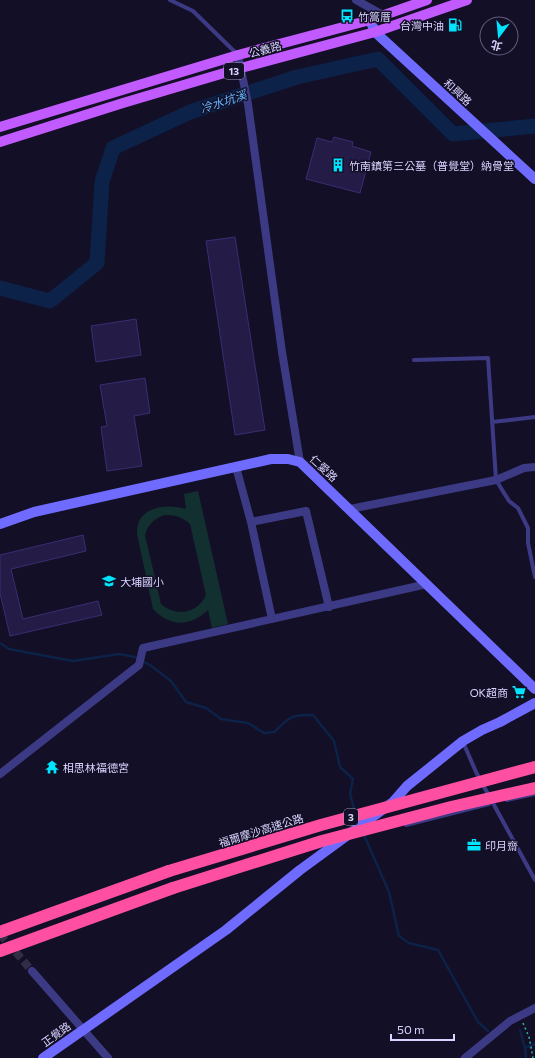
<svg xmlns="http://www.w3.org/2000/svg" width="535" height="1058" font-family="Commissioner,'Noto Sans TC',sans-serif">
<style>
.pitch{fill:#12302f;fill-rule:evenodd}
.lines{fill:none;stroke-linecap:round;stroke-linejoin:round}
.stream{stroke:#0c2248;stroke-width:2.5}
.river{stroke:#0c2248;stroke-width:15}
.building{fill:#241b47;stroke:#3b2d73}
.street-tunnel{stroke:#312d47;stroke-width:8;stroke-dasharray:8 4;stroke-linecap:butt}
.path{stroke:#2fb8b0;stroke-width:1.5;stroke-dasharray:2 3;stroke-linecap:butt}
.lane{stroke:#3d3a85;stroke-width:4}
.street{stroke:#3d3a85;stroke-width:8}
.secondary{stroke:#6f6bff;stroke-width:10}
.primary{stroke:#c25bff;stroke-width:10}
.highway{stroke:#ff4fa3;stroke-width:12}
.highway-bridge{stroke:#ff4fa3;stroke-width:12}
.labels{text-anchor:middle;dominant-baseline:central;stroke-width:3;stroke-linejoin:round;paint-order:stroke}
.shield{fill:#130f26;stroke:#9e99be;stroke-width:1}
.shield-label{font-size:10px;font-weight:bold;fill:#d9d4ff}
.poi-label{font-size:11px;fill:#d9d4ff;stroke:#130f26;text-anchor:start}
.street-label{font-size:11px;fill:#d9d4ff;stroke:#130f26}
.water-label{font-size:12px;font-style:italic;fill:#62b6ff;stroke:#130f26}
</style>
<rect width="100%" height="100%" fill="#130f26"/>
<path class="pitch" d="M198 491 228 624 212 628 208 610C190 627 170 627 153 609L137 534C137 531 137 527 138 524 144 505 171 504 186 509L184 494ZM165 515C176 515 182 517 190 524L206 595C197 614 176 617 161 604L145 535C148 524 155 518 165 515Z"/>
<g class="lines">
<path class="stream" d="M0 643 9 649 73 661 119 654 135 657 150 665 171 681 186 702 206 708 221 719 248 723 264 733 274 732C289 718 291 714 313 715L334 741 340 767 353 779 350 794 355 812
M364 835 389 892 399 936 409 943 438 950 478 1022 488 1031
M520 1030 525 1048
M526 1058 525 1048 535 1044"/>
<path class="river" d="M0 288 50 301 97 263 102 182 113 148 190 112 297 77 378 59 453 134 535 126"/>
</g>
<path class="building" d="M334 137 353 142 352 146 371 152 360 193 306 179 317 138 332 142Z
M235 237 265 430 235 435 206 241Z
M136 319 141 355 96 362 91 326Z
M145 378 150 413 134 416 142 466 107 471 101 427 107 426 100 385Z
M83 535 86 551 11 569 23 619 98 601 102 615 10 636 0 593V555Z"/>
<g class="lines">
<path class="street-tunnel" d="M0 934 32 971"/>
<path class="path" d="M523 1023 529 1037 533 1058"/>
<path class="lane" d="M170 0 193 11 237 54
M414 360 488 358 496 480 509 501 518 508 528 528V543L535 577
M492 422 535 417
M463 742 476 772 535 880
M507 800 535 794
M406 825 489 804"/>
<path class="street" d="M356 0 383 15
M238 55 248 104 282 352 300 462
M236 467 251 522 272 619
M350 509 496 480 524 468 535 467
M251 522 306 511 329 607
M0 774 139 665 143 648 427 584
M32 971 108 1058
M465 1058 510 1021 535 1008"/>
<path class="secondary" d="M370 20 375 32 535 179
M0 524 34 512 271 459H288L300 462 535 689
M43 1058 226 930 300 870 393 802 407 786 463 741 482 730 500 722 535 703"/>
<path class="primary" d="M0 127 238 55 370 20 427 0
M0 142 123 103 241 68 375 32 467 0"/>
<path class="highway" d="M0 932 169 871
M0 951 173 888"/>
<path class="highway-bridge" d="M169 871 321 825 535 767
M173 888 322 841 451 807 535 788"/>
</g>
<defs>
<g id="bus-bare" transform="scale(1.08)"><path d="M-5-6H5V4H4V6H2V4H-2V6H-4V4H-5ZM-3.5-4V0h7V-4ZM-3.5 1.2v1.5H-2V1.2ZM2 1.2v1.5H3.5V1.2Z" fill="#00e5ff" stroke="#130f26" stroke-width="2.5" paint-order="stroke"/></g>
<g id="fuel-bare" transform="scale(1.08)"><path d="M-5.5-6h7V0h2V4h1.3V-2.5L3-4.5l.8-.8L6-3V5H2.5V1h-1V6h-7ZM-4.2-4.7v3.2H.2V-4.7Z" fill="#00e5ff" stroke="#130f26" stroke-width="2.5" paint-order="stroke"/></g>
<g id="building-bare" transform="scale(1.08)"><path d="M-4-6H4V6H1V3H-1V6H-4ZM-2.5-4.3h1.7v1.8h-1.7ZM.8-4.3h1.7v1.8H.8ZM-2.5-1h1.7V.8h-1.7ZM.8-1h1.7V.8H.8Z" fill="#00e5ff" stroke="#130f26" stroke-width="2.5" paint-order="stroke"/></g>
<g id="school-bare" transform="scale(1.08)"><path d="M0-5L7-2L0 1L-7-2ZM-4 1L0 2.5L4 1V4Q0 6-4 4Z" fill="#00e5ff" stroke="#130f26" stroke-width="2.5" paint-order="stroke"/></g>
<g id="supermarket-bare" transform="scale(1.08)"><path d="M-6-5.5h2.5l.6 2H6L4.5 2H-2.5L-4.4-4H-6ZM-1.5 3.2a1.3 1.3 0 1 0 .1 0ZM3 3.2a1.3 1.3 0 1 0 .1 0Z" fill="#00e5ff" stroke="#130f26" stroke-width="2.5" paint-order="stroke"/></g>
<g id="temple-bare" transform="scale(1.08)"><path d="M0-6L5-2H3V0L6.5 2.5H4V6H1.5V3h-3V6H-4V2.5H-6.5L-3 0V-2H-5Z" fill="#00e5ff" stroke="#130f26" stroke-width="2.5" paint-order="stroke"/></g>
<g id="office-bare" transform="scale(1.08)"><path d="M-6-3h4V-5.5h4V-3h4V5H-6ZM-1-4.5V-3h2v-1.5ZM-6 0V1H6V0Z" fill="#00e5ff" stroke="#130f26" stroke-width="2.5" paint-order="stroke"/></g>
</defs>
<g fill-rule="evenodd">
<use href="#bus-bare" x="347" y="16"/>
<use href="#fuel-bare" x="455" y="25"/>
<use href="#building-bare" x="338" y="165"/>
<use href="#school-bare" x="109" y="581"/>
<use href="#supermarket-bare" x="519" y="692"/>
<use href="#temple-bare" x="52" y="767"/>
<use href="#office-bare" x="474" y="845"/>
</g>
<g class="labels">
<g class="shield">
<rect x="224" y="63" width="20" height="16" rx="3"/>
<rect x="344" y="809" width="14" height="16" rx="3"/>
</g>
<g class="shield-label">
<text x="234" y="71">13</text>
<text x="351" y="817">3</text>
</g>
<g class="poi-label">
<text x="358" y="16">竹篙厝</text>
<text x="444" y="25" text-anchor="end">台灣中油</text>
<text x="349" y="165">竹南鎮第三公墓（普覺堂）納骨堂</text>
<text x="120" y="581">大埔國小</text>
<text x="508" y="692" text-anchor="end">OK超商</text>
<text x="63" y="767">相思林福德宮</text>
<text x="485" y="845">印月齋</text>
</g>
<g class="street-label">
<text transform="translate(265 49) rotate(-15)">公義路</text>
<text transform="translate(458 92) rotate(43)">和興路</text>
<text transform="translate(324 468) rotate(43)">仁愛路</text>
<text transform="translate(261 830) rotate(-17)">福爾摩沙高速公路</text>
<text transform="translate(56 1034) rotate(-36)">正覺路</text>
</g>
<g class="water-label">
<text transform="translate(223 101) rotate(-18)">冷水坑溪</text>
</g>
</g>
<g transform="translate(499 36) rotate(196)"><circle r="19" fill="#130f26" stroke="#625e7d"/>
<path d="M0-3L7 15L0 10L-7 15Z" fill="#00e5ff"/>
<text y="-6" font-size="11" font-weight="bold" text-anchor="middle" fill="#d9d4ff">北</text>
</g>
<path d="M391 1034v6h63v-6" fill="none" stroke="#d9d4ff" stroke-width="2"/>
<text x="397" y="1034" font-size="12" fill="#d9d4ff" stroke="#130f26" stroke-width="3" paint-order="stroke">50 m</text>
</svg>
